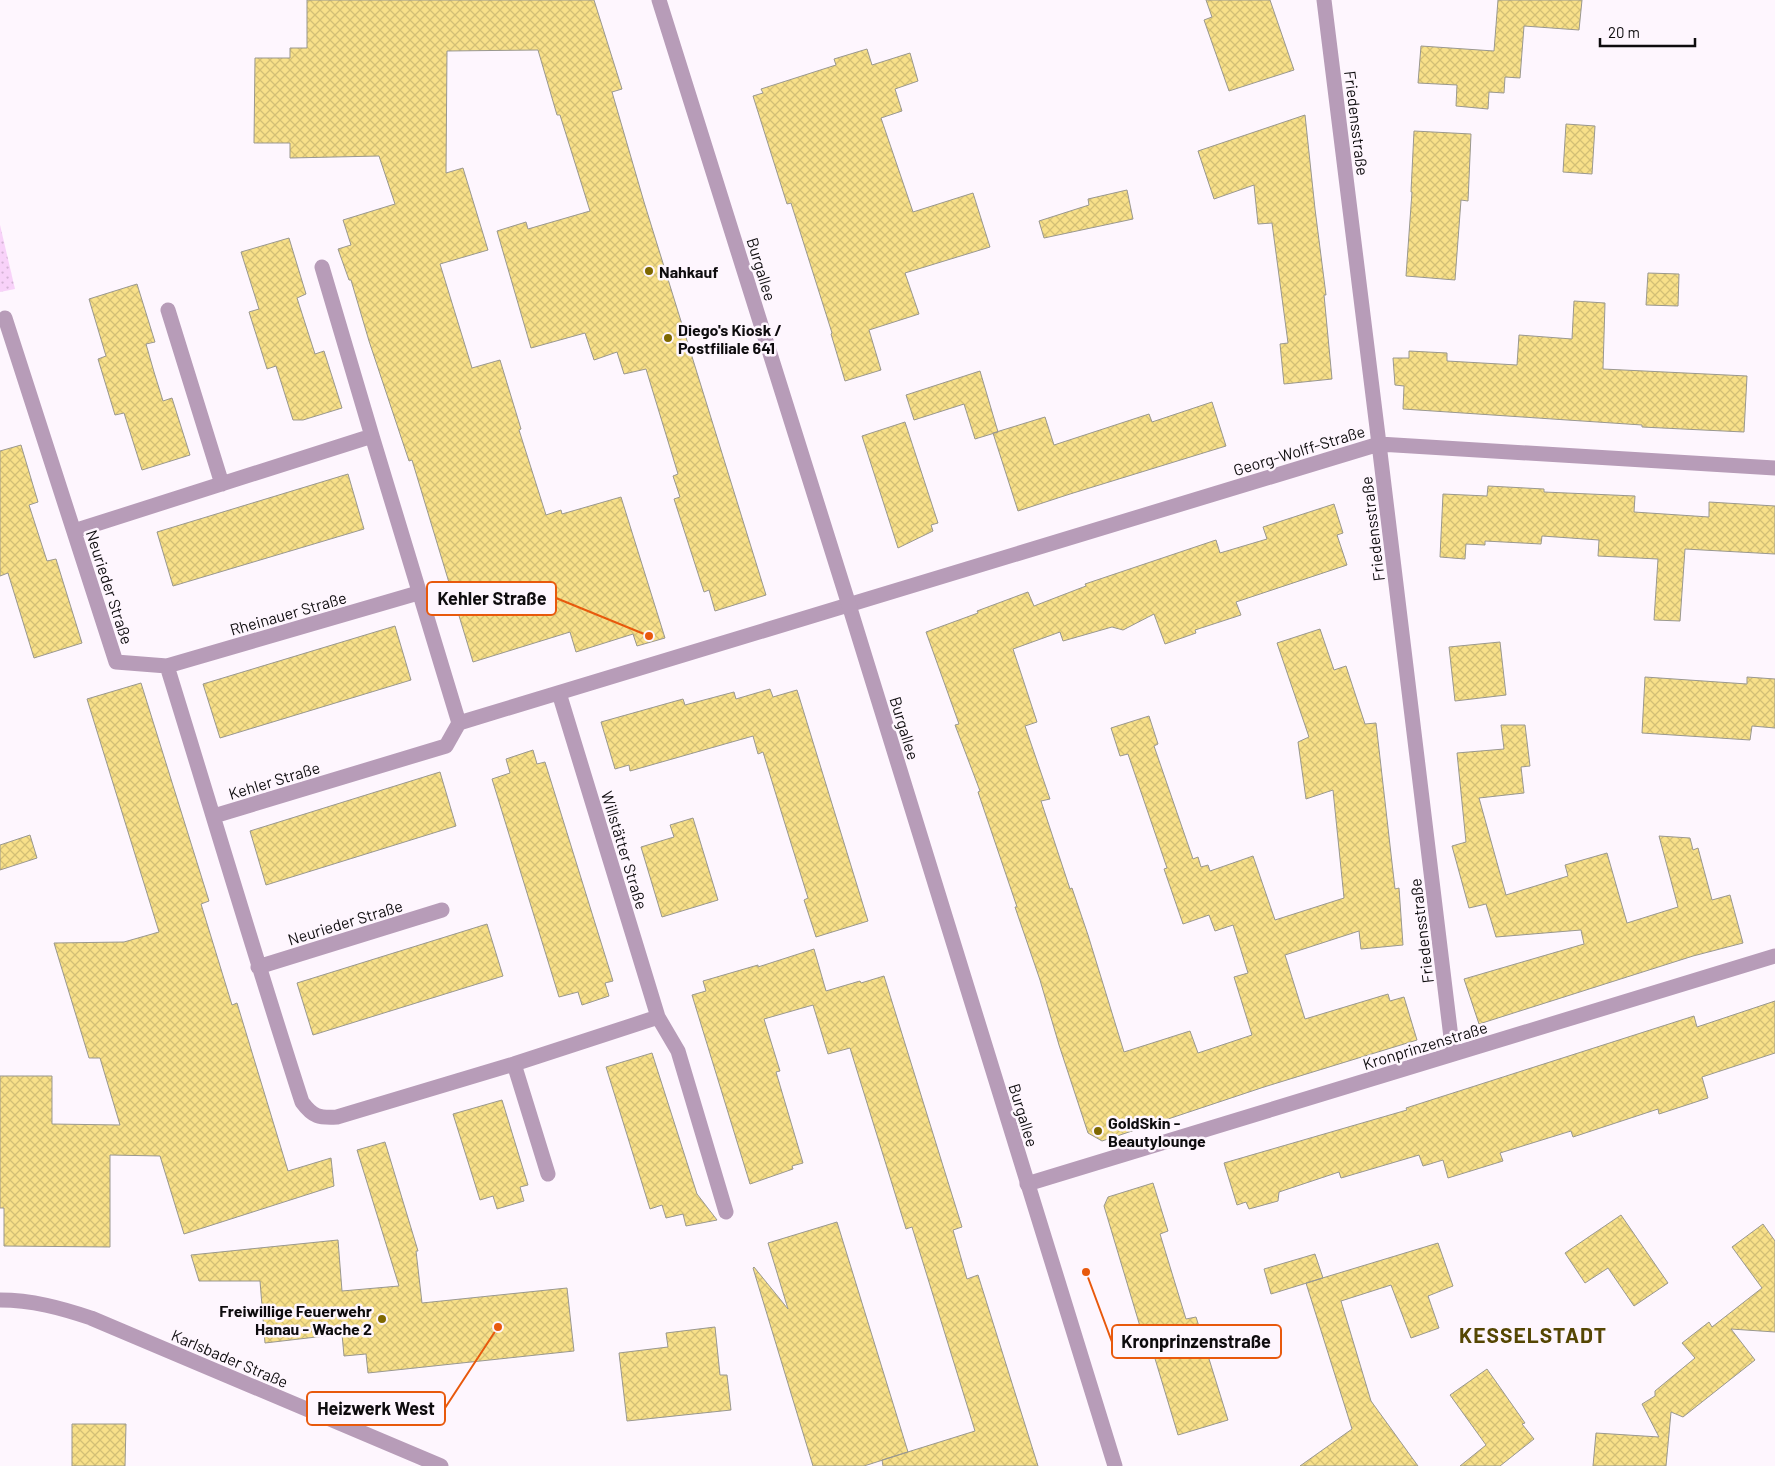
<svg xmlns="http://www.w3.org/2000/svg" width="1775" height="1466" font-family="Barlow,sans-serif">
<style>
.park{fill:url(#park-dots)}
.building{fill:url(#building-cross-hatch);stroke:#9a988f}
.lines{fill:none;stroke-linecap:round;stroke-linejoin:round}
.minor{stroke:#b79cb8;stroke-width:15}
.tertiary{stroke:#b79cb8;stroke-width:15}
.poi-dot{fill:#7e6800;stroke:#fef6fe;stroke-width:2}
.labels{text-anchor:middle;dominant-baseline:central;stroke-width:5;stroke-linejoin:round;paint-order:stroke}
.street-label{font-size:16px;fill:#0e0c0e;stroke:#fef6fe}
.poi-label{font-size:16px;font-weight:bold;fill:#0e0c0e;stroke:#fef6fe;text-anchor:start}
.district-label{font-size:21px;font-weight:bold;letter-spacing:1px;fill:#554603;stroke:#fef6fe}
.leader{fill:none;stroke:#e8590c;stroke-width:2}
.callout-dot{fill:#e8590c;stroke:#fef6fe;stroke-width:2}
.callout{fill:#fef6fe;stroke:#e8590c;stroke-width:2}
.callout-label{font-size:18px;text-anchor:middle;font-weight:bold;fill:#0e0c0e}
</style>
<defs>
<pattern id="park-dots" width="8" height="8" patternUnits="userSpaceOnUse" patternTransform="scale(1.25)"><rect width="8" height="8" fill="#f8d2f9"/><path d="M2 2h.1M6 6h.1" fill="none" stroke="#d3b3d4" stroke-width="1.8" stroke-linecap="round"/></pattern>
<pattern id="building-cross-hatch" width="8" height="8" patternUnits="userSpaceOnUse" patternTransform="scale(1.25)"><rect width="8" height="8" fill="#f8e089"/><path d="M0 0l8 8M0 8l8-8" fill="none" stroke="#d3bf75"/></pattern>
</defs>
<rect width="100%" height="100%" fill="#fef6fe"/>
<path class="park" d="M0 225 15 289 0 292Z"/>
<path class="building" d="M307 0H594L622 89 612 92 644 202 766 595 715 611 709 590 704 592 674 499 680 497 673 476 678 474 646 369 624 374 617 352 594 360 585 333 531 348 497 231 526 222 528 229 590 211 560 115H557L538 50 447 51 446 173 463 168 488 250 440 264 472 368 500 360 521 429 519 430 546 515 561 510 562 514 621 497 665 638 637 646 633 634 576 652 570 632 473 662 412 460 409 461 369 341 351 280H349L338 249 351 245 343 220 395 204 379 156 290 158V143H254L255 58H290V48H307Z
M1206 0H1270L1294 70 1229 91 1204 20 1212 17Z
M1498 0H1582L1579 30 1524 26 1520 78 1505 77 1504 93 1489 92 1488 109 1456 106 1457 85 1418 83 1421 46 1494 51Z
M867 49 872 65 910 53 918 81 895 89 902 111 881 118 913 212 973 193 990 247 905 273 919 314 869 330 881 370 845 381 831 334 832 333 791 203 787 204 753 96 763 93 761 89 836 65 834 59Z
M1305 115 1315 209 1326 295H1324L1332 379 1284 384 1280 344 1288 343 1272 223 1258 224 1254 185 1214 199 1198 151Z
M1566 124 1595 126 1592 174 1563 172Z
M1414 131 1471 134 1468 201 1461 200 1455 280 1406 276 1412 192H1411Z
M1127 190 1133 219 1044 238 1039 221 1089 205 1088 199Z
M289 238 306 294 297 298 315 354 324 351 342 408 303 420H293L276 366 267 369 249 312 259 309 241 252Z
M1648 273 1679 274 1678 306 1646 305Z
M137 284 155 342 146 344 154 372 163 401 172 398 190 455 142 470 124 413 115 415 98 359 106 356 89 299Z
M1574 301 1605 303 1603 369 1747 376 1744 432 1642 427V425L1403 409 1404 386 1395 385 1393 358H1409V351L1447 353V361L1517 365 1519 335 1572 339Z
M980 371 998 432 975 439 964 404 914 420 906 395Z
M1212 402 1226 446 1070 494 1018 511 993 433 1045 417 1054 445 1149 414 1152 422Z
M905 422 938 523 931 525 933 531 898 548 862 436Z
M21 445 38 502 29 505 47 561 56 559 82 643 34 658 8 573 0 576V451Z
M348 474 364 529 173 586 157 532Z
M1488 486 1544 489V492L1635 496 1634 512 1709 517V502L1775 506V554L1685 549 1680 621 1654 620 1658 559 1598 556 1599 540 1542 536 1541 544 1485 541V545L1466 544 1465 559 1440 557 1443 494 1487 496Z
M1334 504 1343 533 1337 535 1347 565 1236 602 1241 615 1195 630 1196 633 1165 644 1154 614 1123 630 1112 627 1063 641 1060 632 1013 649 1037 722 1025 726 1050 799 1041 801 1070 889 1072 888 1088 935 1124 1052 1190 1031 1198 1053 1252 1035 1234 977 1248 973 1233 925 1215 931 1209 915 1183 924 1164 869 1167 868 1128 754 1120 756 1111 728 1149 716 1158 744 1154 746 1193 859 1198 857 1201 867 1208 865 1210 871 1253 856 1275 920 1344 898 1333 790 1306 799 1298 742 1309 737 1277 643 1320 629 1334 670 1346 666 1365 724 1376 723 1395 889 1399 888 1403 945 1361 949 1359 931 1285 955 1305 1019 1388 994 1390 1001 1404 997 1417 1040 1264 1087 1102 1141 1088 1133 1059 1045 1040 980 1015 907H1017L978 792 980 791 955 725 959 724 926 632 978 613 977 611 1028 592 1034 606 1086 586 1085 584 1216 540 1220 553 1267 539 1263 527Z
M395 626 411 680 220 738 203 684Z
M1500 642 1506 695 1455 701 1449 647Z
M1645 677 1747 684V677L1775 679V728L1752 726 1750 740 1642 733Z
M141 683 209 901 201 904 232 1005 237 1003 288 1171 331 1158 334 1186 184 1234 160 1156 110 1155V1247L4 1246V1208H0V1076H52V1124L120 1125 100 1058H89L54 943 124 942 159 932 87 699Z
M770 689 773 697 797 690 868 921 816 937 804 900 808 898 781 811 763 752 758 754 753 736 630 771 629 765 615 769 601 722 683 699 685 705 734 692 736 699Z
M1501 725H1525L1530 766 1521 767 1524 793 1479 798 1506 895 1568 876 1565 865 1607 853 1627 923 1678 907 1659 836 1690 838 1693 850 1698 848 1712 900 1730 895 1743 943 1693 956 1479 1024 1464 979 1584 944 1581 930 1496 937 1486 904 1469 908 1452 846 1466 842 1457 753 1504 749Z
M533 750 537 764 545 762 613 981 605 983 609 996 582 1005 578 992 559 997 492 779 510 773 506 759Z
M440 772 456 826 266 885 250 831Z
M693 818 718 900 662 917 641 847 674 837 670 825Z
M30 835 37 858 0 870V845Z
M487 924 503 976 313 1035 297 983Z
M814 949 826 991 860 981 861 983 884 976 962 1227 953 1230 967 1279 978 1275 1038 1466H883L882 1460 975 1431 912 1227 906 1229 850 1048 828 1054 813 1005 764 1019 780 1071 776 1072 803 1163 792 1166 793 1169 750 1184 692 995 706 991 703 981 758 965V967Z
M1775 1001V1053L1702 1077 1708 1098 1659 1114 1658 1109 1573 1137 1571 1131 1500 1153 1503 1161 1448 1178 1443 1160 1423 1166 1419 1155 1341 1178 1339 1172 1279 1192 1278 1201 1249 1209 1246 1202 1237 1205 1224 1163 1407 1110 1406 1108 1694 1016 1697 1027Z
M652 1053 697 1194 717 1220 686 1226 683 1214 666 1218 662 1205 650 1209 606 1067Z
M502 1100 528 1185 520 1187 524 1201 497 1209 493 1196 480 1200 453 1114Z
M385 1142 418 1251H416L422 1303 567 1288 574 1351 368 1373 366 1354 344 1356 342 1334 265 1343 260 1281H199L191 1255 338 1240 342 1291 399 1286 357 1150Z
M1153 1183 1168 1231 1160 1234 1186 1319 1196 1317 1228 1420 1178 1435 1147 1332 1142 1333 1104 1206 1108 1197Z
M1621 1215 1668 1283 1634 1306 1608 1268 1585 1283 1565 1253Z
M837 1222 908 1452 864 1466H813L753 1268 754 1267 788 1309 768 1243Z
M1763 1224 1775 1241V1332L1731 1329 1755 1360 1683 1417 1671 1412 1666 1466H1593L1596 1433 1659 1437 1642 1404 1655 1396V1391L1695 1358 1682 1343 1709 1322 1712 1327 1762 1288 1732 1247Z
M1438 1243 1453 1286 1428 1296 1439 1328 1411 1338 1391 1285 1341 1301 1371 1401 1418 1466H1300L1352 1429 1306 1283Z
M1315 1254 1323 1278 1271 1294 1264 1269Z
M715 1327 720 1375H727L731 1410 627 1421 619 1353 668 1347 666 1333Z
M1487 1369 1525 1423 1522 1424 1534 1439 1500 1466H1460L1486 1445 1450 1395Z
M72 1424H126L125 1466H72Z"/>
<g class="lines">
<path class="minor" d="M1324 0 1379 444 1453 1054
M322 267 372 436
M168 310 222 484
M5 318 116 662 167 666C212 811 255 957 302 1102 313 1117 319 1118 337 1117L514 1064 658 1017 559 693
M74 531 372 436 459 723
M167 666 418 593
M214 816 446 746 459 723 1379 444 1775 468
M258 967 442 910
M658 1017 678 1051 726 1212
M514 1064 548 1174
M1027 1184 1775 956
M0 1300C32 1300 61 1308 91 1318L441 1466"/>
<path class="tertiary" d="M659 0 849 605 1115 1466"/>
</g>
<g class="poi-dot">
<circle cx="649" cy="271" r="5"/>
<circle cx="668" cy="338" r="5"/>
<circle cx="1098" cy="1131" r="5"/>
<circle cx="382" cy="1319" r="5"/>
</g>
<g class="labels">
<g class="street-label">
<text transform="translate(1357 123) rotate(83)">Friedensstraße</text>
<text transform="translate(762 269) rotate(73)">Burgallee</text>
<text transform="translate(1299 450) rotate(-17)">Georg-Wolff-Straße</text>
<text transform="translate(1372 529) rotate(-97)">Friedensstraße</text>
<text transform="translate(110 587) rotate(72)">Neurieder Straße</text>
<text transform="translate(288 613) rotate(-16)">Rheinauer Straße</text>
<text transform="translate(905 728) rotate(73)">Burgallee</text>
<text transform="translate(274 780) rotate(-17)">Kehler Straße</text>
<text transform="translate(625 850) rotate(73)">Willstätter Straße</text>
<text transform="translate(345 922) rotate(-17)">Neurieder Straße</text>
<text transform="translate(1421 931) rotate(-97)">Friedensstraße</text>
<text transform="translate(1425 1045) rotate(-17)">Kronprinzenstraße</text>
<text transform="translate(1024 1115) rotate(73)">Burgallee</text>
<text transform="translate(230 1358) rotate(23)">Karlsbader Straße</text>
</g>
<g class="poi-label">
<text x="659" y="271">Nahkauf</text>
<text x="678" y="329">Diego's Kiosk /<tspan x="678" dy="18">Postfiliale 641</tspan></text>
<text x="1108" y="1122">GoldSkin -<tspan x="1108" dy="18">Beautylounge</tspan></text>
<text x="372" y="1310" text-anchor="end">Freiwillige Feuerwehr<tspan x="372" dy="18">Hanau - Wache 2</tspan></text>
</g>
<g class="district-label">
<text x="1533" y="1334">KESSELSTADT</text>
</g>
</g>
<path class="leader" d="M649 636L556 598M1086 1272L1112 1342M498 1327L445 1408"/>
<g class="callout-dot">
<circle cx="649" cy="636" r="5"/>
<circle cx="1086" cy="1272" r="5"/>
<circle cx="498" cy="1327" r="5"/>
</g>
<g class="callout">
<rect x="427" y="582" width="129" height="33" rx="5"/>
<rect x="1112" y="1325" width="169" height="33" rx="5"/>
<rect x="307" y="1392" width="138" height="33" rx="5"/>
</g>
<g class="callout-label">
<text x="492" y="605">Kehler Straße</text>
<text x="1196" y="1348">Kronprinzenstraße</text>
<text x="376" y="1415">Heizwerk West</text>
</g>
<path d="M1600 38v8h95v-8" fill="none" stroke="#0e0c0e" stroke-width="2.5"/>
<text x="1608" y="38" font-size="15" fill="#0e0c0e" stroke="#fef6fe" stroke-width="4" paint-order="stroke">20 m</text>
</svg>
